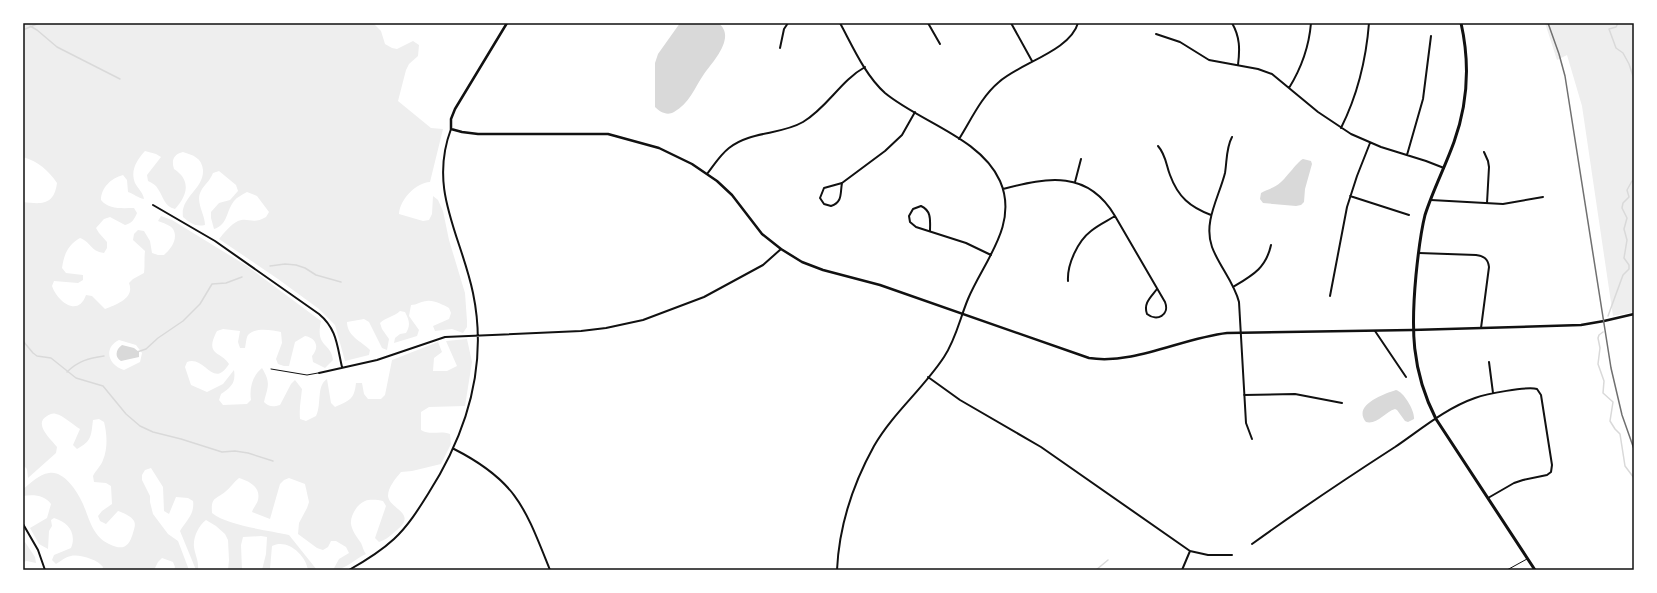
<svg xmlns="http://www.w3.org/2000/svg" width="1657" height="593" font-family="'Roboto Condensed',sans-serif">
<style>
.green{fill:#eee;fill-rule:evenodd}
.water{fill:#d9d9d9}
.lines{fill:none;stroke-linecap:round;stroke-linejoin:round}
.stream{stroke:#d9d9d9;stroke-width:1.5}
.service{stroke:#111;stroke-width:1}
.minor{stroke:#111;stroke-width:2}
.tertiary{stroke:#111;stroke-width:2.5}
.secondary{stroke:#111;stroke-width:3}
.rail{stroke:#707070;stroke-width:1.5}
.neatline{fill:none;stroke:#111;stroke-width:1.5}
</style>
<rect width="100%" height="100%" fill="#fff"/>
<path class="green" d="M23 23H373L381 31 385 44 392 48 397 49 413 41 419 45 418 56 409 64 406 70 398 101 431 128 443 129 430 182C416 183 400 199 399 214L423 221 429 220 432 214 433 196 438 200 443 211 449 240 465 293 467 321V327L463 333 452 329 435 331 433 326 449 319 451 313 449 308C443 305 434 300 427 301 421 301 417 305 411 305L409 316 419 330 417 336 394 343 395 338 400 334 406 333C411 325 409 320 405 312L400 311C394 317 386 317 380 323L382 329 389 339 387 350 382 348 369 322 364 319 347 322C347 336 361 341 370 350L369 355 345 361 335 325 319 309 278 279 219 239C224 233 231 224 238 221 248 217 253 225 266 217L269 212 257 196 247 192C242 195 237 197 234 201 226 211 228 225 214 229L211 218V212L219 203 230 200 238 191 236 185 219 171 213 173C210 181 204 185 201 191 195 202 205 214 205 225 195 227 190 223 183 217 180 197 204 189 203 170 202 158 193 155 183 152 174 154 171 160 174 169 191 180 188 195 175 209 164 206 164 198 158 189 156 185 152 183 148 181L147 175 161 157 156 154 145 151C137 160 130 170 135 183 138 189 143 192 144 199 138 198 134 194 128 192L127 180 123 175C111 178 101 188 101 200 109 210 123 208 134 208L137 213C134 220 132 223 125 225L110 217 104 219 96 228 99 233 107 242V248L104 253C90 251 91 242 80 238 68 245 64 254 62 268L66 273 83 275V280L78 283 54 281 52 286C57 301 78 318 86 295L92 296 105 309C117 304 135 298 129 283L133 279 144 273C145 266 144 259 145 251L133 240 134 234 138 230 144 231 150 241 152 253 158 255H164C170 250 179 239 173 229 170 225 163 223 158 221L161 216 172 220 247 266 321 321C315 348 331 342 333 360L325 368 313 362 312 356C320 347 316 338 305 336L295 342 289 366H284L278 364 276 359 282 343 281 332C272 330 255 327 248 335 246 338 246 344 245 348H240L238 342 240 331 223 329 217 331C204 356 221 351 229 364 213 390 205 355 187 362L185 367 191 385 207 392 223 384 234 370C236 383 231 387 221 394L219 400 223 405 247 404 251 400C249 388 253 375 262 368 271 383 268 386 264 402 269 407 273 407 280 405L291 384 295 380 302 389C301 400 299 408 300 419L306 421 316 416C322 404 316 386 327 379L331 403 335 407C350 400 354 400 356 383H362L364 394 368 399H381L385 395 392 360 438 342 442 352 434 358 433 371H447L457 366 446 341 467 339 472 362 465 406 429 407 421 412V430C431 436 439 430 450 434L451 444 441 464 412 471 401 472C396 478 388 487 388 496 389 509 418 513 397 530 391 535 386 540 379 542L375 538 386 506 383 501C378 500 370 499 365 501 357 504 350 516 351 524 352 531 357 537 361 543 363 547 363 550 366 554 355 559 345 570 333 570L339 559 349 553 346 547 336 541H331L328 547 323 550 317 548 298 534 299 523 307 508 309 502 305 484 289 478 284 480 280 484 270 519 252 512C253 508 257 504 258 500 261 487 249 481 239 478 234 482 230 488 225 492 215 500 211 497 212 513 228 526 268 530 289 535L317 570H308C306 555 287 538 272 546L270 569 262 570 266 554 267 537 261 536 243 537 241 545 242 570H228L229 560 228 540 225 534 216 526 206 520C198 526 193 538 194 547 195 555 199 561 198 570H196L180 531C186 521 195 514 193 501L188 498 176 497 169 514 164 511 163 487 151 468 145 470 142 475V480L150 496V502L153 514 168 534 178 541 189 570H174L175 567 173 562 162 558 158 562 154 570H102L103 567C98 560 80 554 71 556 65 557 61 561 56 564L52 560 54 555 71 548C77 533 68 522 54 518L51 520 52 526 49 531 48 549 39 544 30 528 47 518 51 504C45 495 33 494 23 496V489C30 484 39 474 49 473 62 470 75 488 80 498 89 514 90 535 109 544 123 551 129 547 133 533 134 529 136 525 134 521 131 516 124 513 118 511L106 524 100 521 98 516 102 511 112 504 111 486 106 483 94 482 93 476C96 470 101 466 103 460 108 448 107 434 104 422L99 419 93 420C91 436 92 441 77 449L73 445 80 429C73 425 63 415 56 414 53 413 50 414 47 416 33 424 51 439 57 447L56 453 28 478 27 469 23 465V202C41 204 54 206 57 183 48 170 39 162 23 157ZM119 340 136 345 142 353 140 362 124 370C108 365 103 348 119 340Z
M1545 23H1634V312L1613 316 1582 106 1567 55 1557 60Z
M25 542 35 557 36 563 27 561 23 562V543Z"/>
<path class="water" d="M680 23H718C737 36 713 62 704 74 695 87 689 104 674 112 667 116 660 112 655 107V63L658 54Z
M1303 159 1311 161 1312 164 1305 189 1304 202 1301 205 1296 206 1263 203 1260 199 1261 193C1268 189 1275 188 1281 182 1287 177 1298 161 1303 159Z
M122 345 134 348 139 352V357L121 361C114 357 116 349 122 345Z
M1396 390C1404 392 1415 411 1414 419L1408 422 1405 421 1397 410 1395 409C1385 412 1377 425 1366 422 1352 405 1384 394 1396 390Z"/>
<g class="lines">
<path class="stream" d="M1618 23 1616 27 1609 29 1616 48 1623 53 1629 64 1634 79
M30 26 37 30 57 47 120 79
M23 30 39 23
M270 266 285 264 296 265 305 268 316 275 341 282
M1608 316 1623 275 1629 269V265L1624 258 1627 240 1624 229 1627 218 1622 208 1623 203 1629 197 1627 190 1632 181H1634
M1603 332 1599 335 1598 338 1600 348 1598 364 1604 381 1603 393 1613 402 1610 421 1615 429 1620 434 1625 466 1634 478
M23 341 33 353 37 356 51 358 76 378 103 386 126 414 140 426 153 432 181 439 222 452 235 451 248 453 273 461
M137 352 146 349 158 338 183 321 200 304 212 284 226 283 242 277
M67 372C78 361 89 358 104 356
M1096 570 1108 560"/>
<path class="service" d="M271 369 307 375 318 373
M1507 570 1527 559"/>
<path class="minor" d="M928 23 940 44
M1011 23 1032 61
M1232 23C1240 37 1240 49 1238 65
M1156 34 1180 42 1209 60 1258 69 1272 74 1318 112 1351 134 1381 147 1426 161 1444 168
M780 48 784 29 788 23
M1289 88C1302 67 1309 47 1311 23
M1341 128C1358 94 1366 61 1369 23
M1232 137C1226 148 1227 161 1225 173 1219 197 1203 222 1212 247 1219 266 1234 282 1239 302L1246 423 1252 439
M959 139C971 120 981 97 999 82 1020 63 1070 51 1078 23
M1158 146C1166 155 1166 165 1170 175 1178 197 1190 207 1211 215
M1484 152 1488 161 1489 167 1487 203
M1407 155 1423 99 1431 36
M707 174C714 165 720 155 729 148 750 131 781 135 803 122 828 107 840 81 865 67
M1075 182 1081 159
M842 183C840 193 843 202 831 206L824 204 820 198 824 188 842 183 885 151 902 135 915 112
M1003 189C1048 177 1088 170 1115 216L1165 302C1170 315 1157 322 1147 314 1143 303 1151 297 1157 289
M1350 196 1409 215
M1431 200 1503 204 1543 197
M153 205 215 241 319 314C337 329 337 346 342 367
M930 231C930 221 932 211 921 206L913 209 909 216 910 222 916 227 966 243 991 255
M1419 253 1476 255C1483 256 1488 258 1489 267L1481 328
M1068 281C1067 264 1078 241 1091 231 1098 225 1107 221 1115 216
M1233 287C1253 275 1266 268 1271 245
M1330 296 1347 207 1357 176 1370 143
M1375 331 1406 377
M1489 362 1493 393
M319 373 377 360 445 337 581 331 606 328 643 320 704 297 763 265 781 249
M928 377 960 400 1041 447 1190 551 1208 555H1232
M1244 395 1295 394 1342 403
M454 449C517 481 525 508 550 570
M23 524 38 550 45 570
M1252 544C1299 510 1347 478 1395 447 1420 430 1446 408 1475 398 1486 394 1527 386 1537 389L1541 395 1552 465 1551 472 1547 475 1523 480 1514 483 1488 498
M349 570C365 561 380 552 394 539 408 526 418 510 428 494 467 433 488 365 473 293 461 235 428 190 451 129
M837 570C839 527 853 484 874 446 893 413 923 389 944 357 956 339 960 318 968 299 984 261 1019 224 1000 181 981 138 920 122 885 93 865 75 853 47 840 23
M1182 570 1190 551"/>
<path class="tertiary" d="M507 23 455 109 451 119V129L462 132 478 134H608L659 148 692 164 717 181 732 195 762 234 781 249 802 262 823 270 880 285 1089 358C1134 365 1182 338 1227 333L1412 330 1581 325 1604 321 1634 314"/>
<path class="secondary" d="M1461 23C1470 63 1468 103 1454 142 1445 167 1433 190 1425 215 1420 235 1418 255 1416 275 1411 328 1411 370 1436 419L1535 570"/>
<path class="rail" d="M1548 23 1559 54 1565 76 1611 368 1622 415 1634 449"/>
</g>
<rect width="1657" height="593" fill="none" stroke="#ffffff" stroke-width="48"/>
<rect x="24" y="24" width="1609" height="545" class="neatline"/>
</svg>
